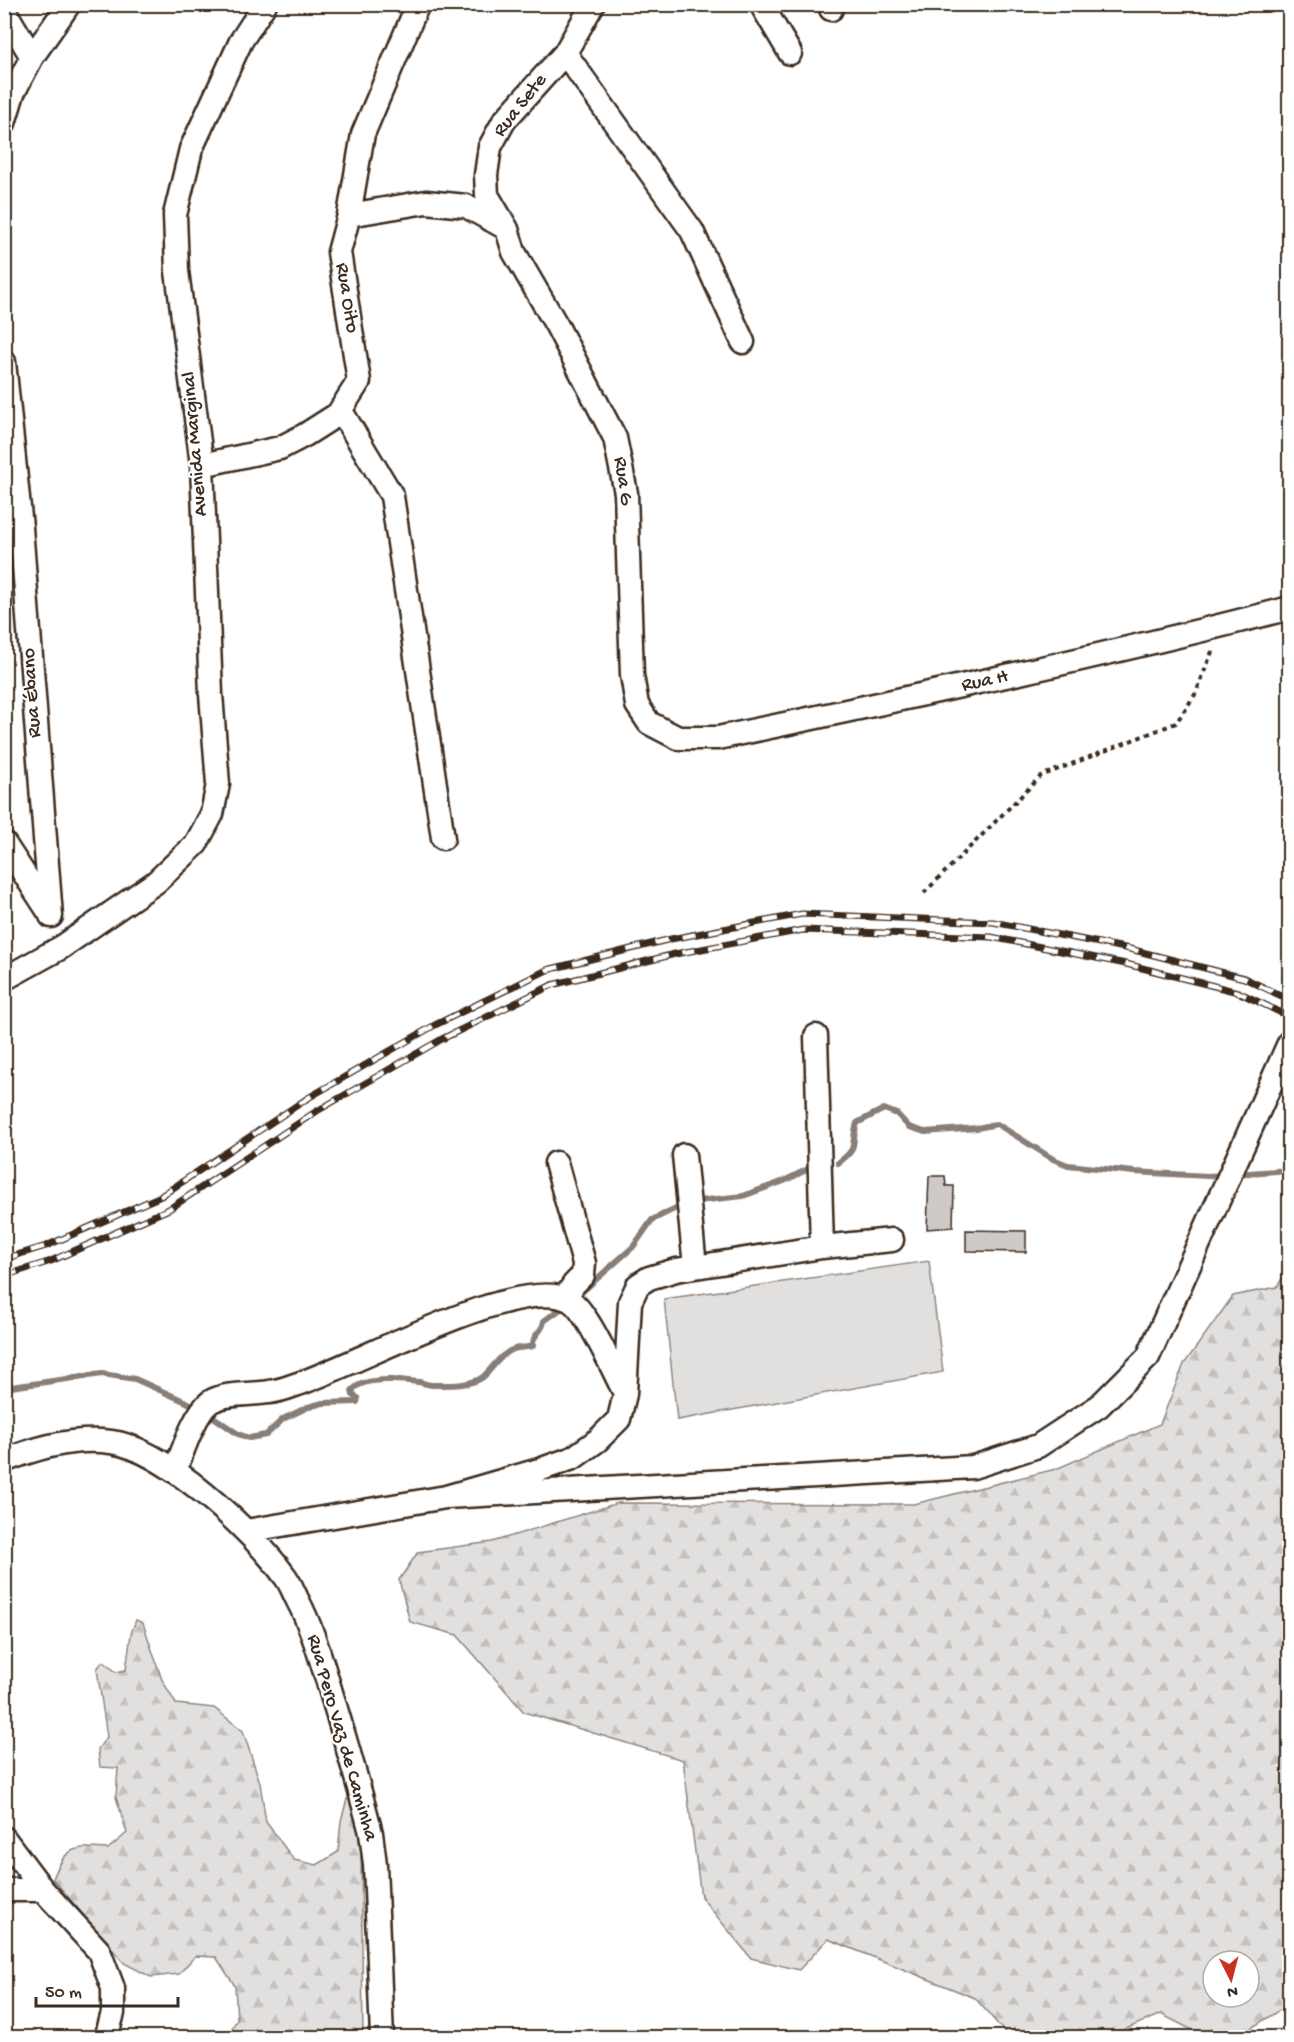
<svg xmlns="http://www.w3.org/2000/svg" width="1294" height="2042" font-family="'Gochi Hand',sans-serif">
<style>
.forest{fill:url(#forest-firs);stroke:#8e857e;stroke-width:1.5;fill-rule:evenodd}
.green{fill:#e2e0de;stroke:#8e857e;stroke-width:1.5}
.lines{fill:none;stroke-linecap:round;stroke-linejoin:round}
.stream{stroke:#887e77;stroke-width:6}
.building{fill:#cfcac7;stroke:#3b2a1e;stroke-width:1.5}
.minor-casing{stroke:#3b2a1e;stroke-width:27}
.path{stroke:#3b2a1e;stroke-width:4;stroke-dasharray:4.5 4.5;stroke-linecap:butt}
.minor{stroke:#fff;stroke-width:22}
.rail-casing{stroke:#3b2a1e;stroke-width:7}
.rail{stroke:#fff;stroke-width:4.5;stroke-dasharray:14;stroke-linecap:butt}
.labels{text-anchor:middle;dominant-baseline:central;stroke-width:4.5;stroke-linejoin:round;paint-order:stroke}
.street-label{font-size:20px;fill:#3b2a1e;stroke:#fff}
</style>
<defs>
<pattern id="forest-firs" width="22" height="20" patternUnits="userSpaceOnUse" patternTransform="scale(1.5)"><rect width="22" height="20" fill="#e2e0de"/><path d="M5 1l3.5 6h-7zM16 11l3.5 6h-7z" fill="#c3c0be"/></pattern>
</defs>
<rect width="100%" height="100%" fill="#fff"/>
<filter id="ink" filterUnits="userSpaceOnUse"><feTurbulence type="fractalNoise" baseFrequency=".0167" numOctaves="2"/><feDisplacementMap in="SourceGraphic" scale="12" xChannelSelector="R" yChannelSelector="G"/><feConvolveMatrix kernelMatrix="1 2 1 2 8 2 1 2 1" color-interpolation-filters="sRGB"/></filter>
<g filter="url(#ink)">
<path class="forest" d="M1289 1266V2007L1286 2006 1237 2037H1206L1161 2014 1107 2037H1009L975 1998 828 1939 799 1970 751 1958 701 1897 683 1760 524 1712 457 1635 410 1622 399 1580 418 1552 492 1542 618 1503 914 1504 1056 1469 1160 1424 1184 1364 1233 1296 1277 1287ZM1213 1961H1249V1997H1213Z
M136 1620 143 1623 162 1680 176 1704 214 1708 243 1731 260 1783 266 1822 294 1860 317 1865 338 1852 341 1821 347 1799 356 1806 361 1846 363 2037H227L237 2019 235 1986 216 1957 195 1956 179 1974 151 1977 124 1963 53 1879C66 1845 74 1847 108 1849L127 1833 116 1797 118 1768 100 1767 98 1749 107 1737 97 1669 103 1661 116 1672 126 1670 131 1634Z"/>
<path class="green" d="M929 1261 943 1372 677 1420 664 1299Z"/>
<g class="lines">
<path class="stream" d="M838 1163C860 1147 850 1145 857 1123L884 1109 897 1114 909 1127 925 1132 977 1128 997 1124 1053 1159 1068 1165 1134 1172 1208 1176 1223 1175
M1236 1174 1290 1170
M698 1201 743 1196 784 1181 806 1170
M583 1291 633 1247 652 1220 676 1208
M4 1388 102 1374 135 1379 202 1409 238 1434 249 1438 266 1435 283 1419 308 1407 323 1403 357 1402 358 1398 353 1395 352 1391C362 1376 403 1380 419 1382 424 1383 428 1385 433 1385 448 1385 471 1386 483 1377 494 1367 500 1354 514 1349 520 1347 527 1348 533 1346 532 1334 543 1332 544 1321L566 1305"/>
</g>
<path class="building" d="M929 1176H945L946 1186H954L953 1227 927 1229Z
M966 1230 1026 1231V1252L966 1251Z"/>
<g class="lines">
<g class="minor-casing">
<path id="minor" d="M593 4 565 53 504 121 490 147 486 175 487 195 507 229 514 252 557 326 615 438 626 493 632 675 637 705 649 723 678 738H718C909 698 1100 657 1290 608
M761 4 790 53
M831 9 832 4
M4 10 32 57
M565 53 692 231 743 342
M4 123 13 93 32 57 69 4
M349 215 426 202 466 206 506 228
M4 362 21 527 51 916
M341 411 392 496 443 838
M202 465 280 448 305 435 338 414 359 381 339 252 349 215 363 134 418 4
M4 843 49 912
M4 979 62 947 156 882 196 844 212 814 218 784 211 694 202 465 177 271 175 215 191 149 241 41 265 4
M816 1036 822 1247
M684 1155 695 1267
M556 1163 584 1263 583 1275 574 1284 565 1298
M4 1461C38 1447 74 1437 111 1442 164 1448 253 1532 284 1575 290 1582 293 1591 297 1599 314 1631 323 1667 334 1702 347 1746 360 1789 371 1833L375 1864 382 2038
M175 1470C183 1452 194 1414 210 1402 225 1392 252 1395 269 1392 277 1391 287 1388 295 1385 353 1367 517 1274 569 1300 587 1309 614 1373 625 1393
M446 1497 973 1467 1038 1446 1099 1406 1148 1357 1290 1041
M246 1531 446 1497 539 1470 573 1458 598 1440 619 1419 625 1394 630 1302 638 1285 649 1278 676 1270 822 1247 892 1240
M4 1838 43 1890 99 1951 113 1988V2013L106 2038
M4 1890H43"/>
</g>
<path class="path" d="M924 893 1041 776 1176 723 1196 693 1213 649"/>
<use href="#minor" class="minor"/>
<g class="rail-casing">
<path id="rail" d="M4 1259 46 1246 161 1196 308 1098 435 1025 547 970 671 939 802 914 993 922 1130 949 1244 978 1290 1000
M4 1276 51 1261 169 1209 317 1111 442 1039 552 985 675 954 803 930 991 937 1126 964 1238 992 1290 1017"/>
</g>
<use href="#rail" class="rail"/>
</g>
</g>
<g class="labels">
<g class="street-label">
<text transform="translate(521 106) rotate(-52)">Rua Sete</text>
<text transform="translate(346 298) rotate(81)">Rua Oito</text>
<text transform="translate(196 444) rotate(-95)">Avenida Marginal</text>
<text transform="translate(622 481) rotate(82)">Rua G</text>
<text transform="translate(985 682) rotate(-12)">Rua H</text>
<text transform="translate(33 693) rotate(-94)">Rua Ébano</text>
<text transform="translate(341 1738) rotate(74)">Rua Pero Vaz de Caminha</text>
</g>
</g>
<rect width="1294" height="2042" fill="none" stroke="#fff" stroke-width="24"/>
<rect x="12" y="12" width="1270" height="2018" fill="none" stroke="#3b2a1e" stroke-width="2" filter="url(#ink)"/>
<g transform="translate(1231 1979) rotate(174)"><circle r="28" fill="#ffffff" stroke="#b1aaa5" stroke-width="1.5"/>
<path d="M0-4.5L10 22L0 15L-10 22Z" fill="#c8321e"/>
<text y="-9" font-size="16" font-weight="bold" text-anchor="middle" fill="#3b2a1e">N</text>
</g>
<path d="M36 1997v9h142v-9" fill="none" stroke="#3b2a1e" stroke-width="3"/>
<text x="45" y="1997" font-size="18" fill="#3b2a1e" stroke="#ffffff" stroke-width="4.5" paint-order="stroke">50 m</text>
</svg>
